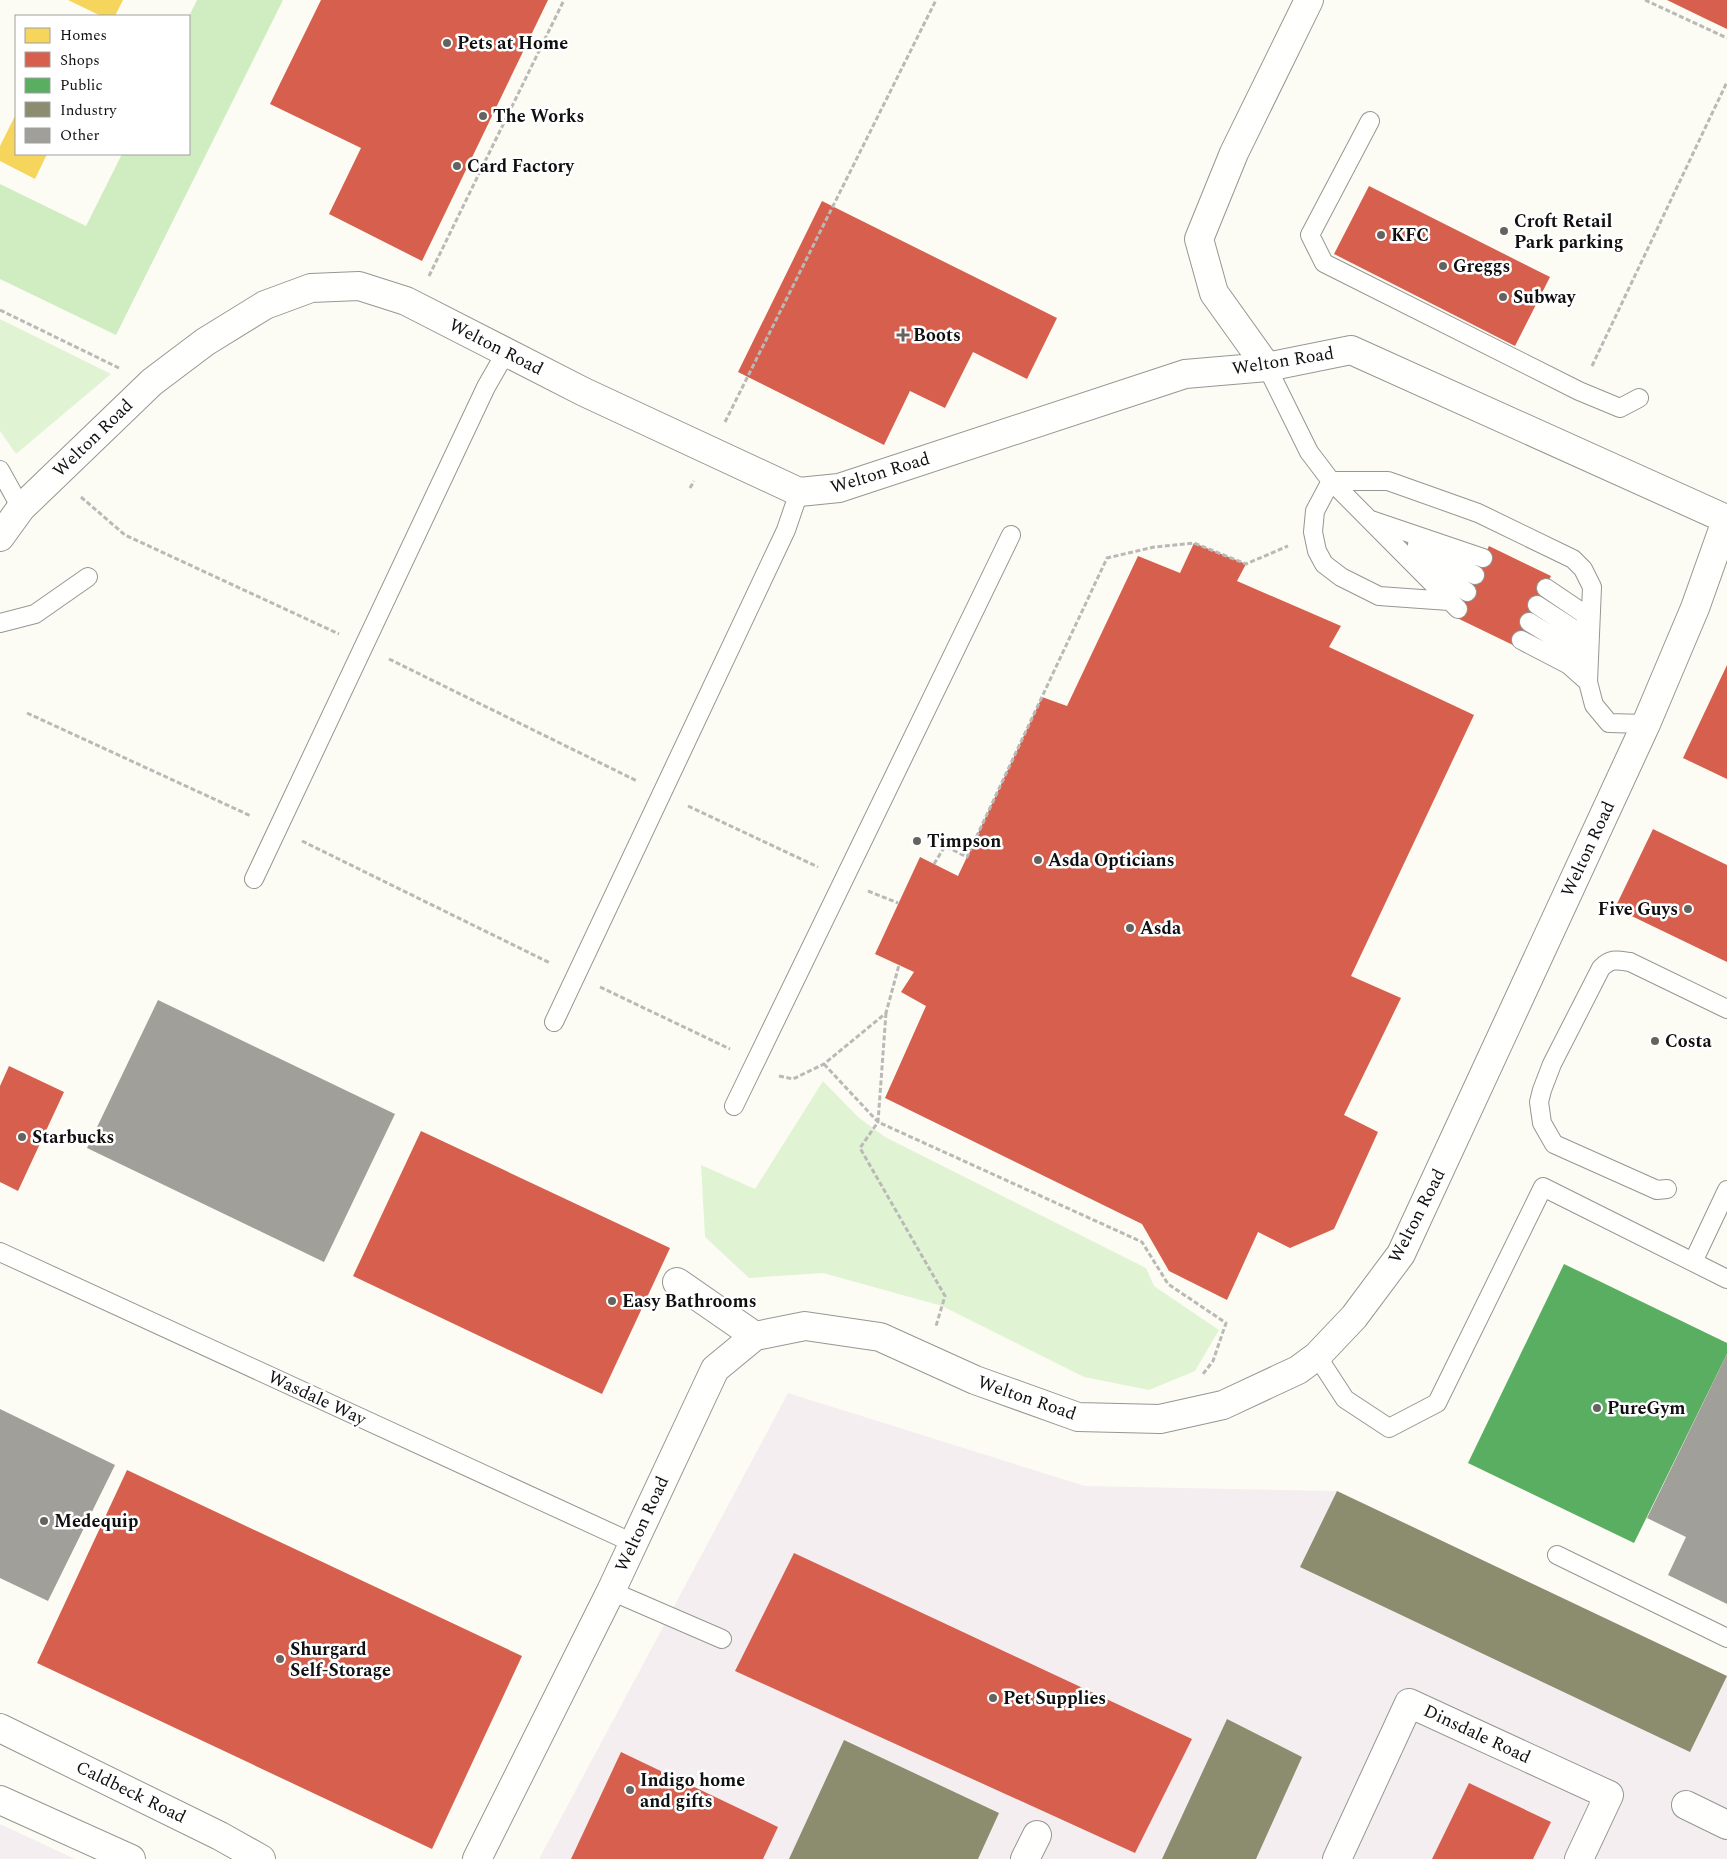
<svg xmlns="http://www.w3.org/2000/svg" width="1727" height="1859" font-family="Spectral,serif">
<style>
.industrial{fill:#f5eef1}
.green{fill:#e0f4d3}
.forest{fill:#cfedc0}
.homes{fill:#f6d55c}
.shops{fill:#d6604d}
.public{fill:#5aae61}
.industry{fill:#8c8c6e}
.building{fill:#a09f9a}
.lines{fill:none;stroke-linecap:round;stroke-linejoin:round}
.lane-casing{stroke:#969693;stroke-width:20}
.street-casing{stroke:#969693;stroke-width:30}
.path{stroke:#b9b9b8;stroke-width:3;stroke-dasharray:5 2.5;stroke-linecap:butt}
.lane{stroke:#fffffe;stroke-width:18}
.street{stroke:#fffffe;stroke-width:28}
.poi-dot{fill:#636360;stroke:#fff;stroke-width:2}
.labels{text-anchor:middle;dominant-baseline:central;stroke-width:5;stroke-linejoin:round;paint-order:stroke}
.poi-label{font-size:18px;font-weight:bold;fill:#101010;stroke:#fff;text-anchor:start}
.street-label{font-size:18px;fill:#101010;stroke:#fff}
</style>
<rect width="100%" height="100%" fill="#fcfcf5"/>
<path class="industrial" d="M788 1393 1085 1486 1337 1491 1727 1676V1859H539Z
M0 1824 75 1859H0Z"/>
<path class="green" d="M0 319 111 374 16 454 0 431Z
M823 1081 858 1117 885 1137 1146 1268 1154 1286 1219 1330 1195 1371 1149 1390 1084 1377 942 1306 823 1273 749 1278 705 1237 701 1165 755 1189Z"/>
<path class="forest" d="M197 0H283L116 335 0 279V184L86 226 122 154H189V16Z"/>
<path class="homes" d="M68 0H123L115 16H101Z
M16 114V154H47L35 179 0 161V146Z"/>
<path class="shops" d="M321 0H548L422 261 329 214 361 148 270 104Z
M1667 0H1727V29L1704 18Z
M1369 186 1550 277 1515 346 1334 254Z
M822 201 1057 318 1027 379 973 352 945 408 910 391 884 445 738 372Z
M1194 543 1246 564 1237 581 1341 626 1329 647 1474 715 1351 976 1401 998 1344 1115 1378 1132 1334 1229 1290 1248 1258 1232 1227 1300 1169 1271 1142 1224 885 1098 926 1006 901 992 914 972 875 954 920 857 958 876 1042 697 1067 706 1138 556 1180 573Z
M1489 546 1551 576 1517 647 1455 617Z
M1727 665V779L1683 758Z
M1653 829 1727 865V962L1615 908Z
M9 1066 64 1092 18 1191 0 1182V1086Z
M421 1131 670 1248 602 1394 353 1276Z
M127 1470 522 1656 432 1849 37 1663Z
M794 1553 1192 1739 1135 1853 735 1671Z
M621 1752 778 1827 763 1859H571Z
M1469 1783 1551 1822 1533 1859H1432Z"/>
<path class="public" d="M1564 1264 1727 1343V1354L1634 1543 1468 1463Z"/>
<path class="industry" d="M1337 1491 1727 1676 1690 1752 1300 1567Z
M1227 1719 1302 1757 1256 1859H1162Z
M844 1740 999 1813 978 1859H789Z"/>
<path class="building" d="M158 1000 395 1114 324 1262 87 1148Z
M1727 1354V1604L1668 1575 1686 1537 1647 1518Z
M0 1409 115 1465 48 1601 0 1578Z"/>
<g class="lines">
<g class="lane-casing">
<path id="lane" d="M1370 121 1310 235 1324 263 1579 391 1620 408 1639 398
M1267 367 1309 452 1331 481 1458 609
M0 470 21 508
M1371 520 1483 558
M1417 545 1475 575
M1415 554 1467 592
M1546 588 1583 613 1590 623
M1449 601 1379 596 1341 577 1324 564 1317 551 1313 532 1315 511 1331 481H1388L1478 513 1573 559 1583 569 1592 587 1588 682 1594 705 1609 723 1646 724
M1537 605 1580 633 1588 642
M1529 622 1578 652 1588 664
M0 623 35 614 88 577
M1521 640 1569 665 1588 682
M254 879 486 387 506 352
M554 1022 786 530 799 492
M734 1106 1011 535
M1667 1189 1657 1190 1554 1144 1542 1123 1539 1102 1542 1090 1552 1064 1601 968C1611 958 1617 960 1630 962L1727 1009
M0 1252 633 1543
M1693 1262 1727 1190
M1317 1356 1345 1399 1389 1428 1437 1403 1543 1187 1727 1279
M1557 1555 1727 1638
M611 1591 722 1639"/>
</g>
<g class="street-casing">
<path id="street" d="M1267 367 1214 293 1199 239 1234 153 1309 0
M0 537 21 508 152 382 205 342 265 305 311 288 359 286 406 301 584 392 799 492 839 488 1185 374 1267 367 1351 350 1726 519
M677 1282 755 1336
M0 1728 220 1836 261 1859
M0 1800 131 1859
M1686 1805 1727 1825
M477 1859 611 1591 715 1369 755 1336 805 1326 880 1337 975 1380 1078 1417 1160 1419 1223 1405 1298 1370 1317 1356 1354 1317 1401 1254 1646 724 1695 608 1727 518
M1025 1859 1037 1835
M1337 1859 1409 1703 1609 1795 1579 1859"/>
</g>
<path class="path" d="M1645 0 1727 38
M429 276 564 0
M0 310 119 368
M1592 366 1727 82
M725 422 936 0
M690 488 694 481
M81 497 125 535 339 634
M389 659 637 781
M27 713 251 816
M688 806 818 867
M302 841 550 963
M934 864 945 846 967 857 1107 558 1154 547 1194 543 1246 564 1288 546
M868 891 898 903
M600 987 730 1049
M886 1013 878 1122 860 1148 945 1296 936 1326
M824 1064 878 1122 1142 1242 1168 1284 1226 1323 1213 1361 1203 1374
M779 1076 793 1079 824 1064 886 1013 899 965"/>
<use href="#lane" class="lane"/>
<use href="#street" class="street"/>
</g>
<g class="poi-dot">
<circle cx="447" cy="43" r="5"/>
<circle cx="483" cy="116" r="5"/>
<circle cx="457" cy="166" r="5"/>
<circle cx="1504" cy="231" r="5"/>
<circle cx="1381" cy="235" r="5"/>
<circle cx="1443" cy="266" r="5"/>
<circle cx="1503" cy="297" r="5"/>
<path d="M900.5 327.5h5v5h5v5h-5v5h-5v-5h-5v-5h5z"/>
<circle cx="917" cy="841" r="5"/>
<circle cx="1038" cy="860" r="5"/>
<circle cx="1688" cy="909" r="5"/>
<circle cx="1130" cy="928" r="5"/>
<circle cx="1655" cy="1041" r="5"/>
<circle cx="22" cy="1137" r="5"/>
<circle cx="612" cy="1301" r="5"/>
<circle cx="1597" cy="1408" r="5"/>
<circle cx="44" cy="1521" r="5"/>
<circle cx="280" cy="1659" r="5"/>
<circle cx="993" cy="1698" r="5"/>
<circle cx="630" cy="1790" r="5"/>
</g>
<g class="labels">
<g class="poi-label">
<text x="457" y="43">Pets at Home</text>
<text x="493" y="116">The Works</text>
<text x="467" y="166">Card Factory</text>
<text x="1514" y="221">Croft Retail<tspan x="1514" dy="21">Park parking</tspan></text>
<text x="1391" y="235">KFC</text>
<text x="1453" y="266">Greggs</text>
<text x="1513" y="297">Subway</text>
<text x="913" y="335">Boots</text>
<text x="927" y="841">Timpson</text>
<text x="1048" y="860">Asda Opticians</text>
<text x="1678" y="909" text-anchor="end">Five Guys</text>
<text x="1140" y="928">Asda</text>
<text x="1665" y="1041">Costa</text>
<text x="32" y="1137">Starbucks</text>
<text x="622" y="1301">Easy Bathrooms</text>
<text x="1607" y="1408">PureGym</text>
<text x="54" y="1521">Medequip</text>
<text x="290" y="1649">Shurgard<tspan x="290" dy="21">Self-Storage</tspan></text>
<text x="1003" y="1698">Pet Supplies</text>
<text x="640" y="1780">Indigo home<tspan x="640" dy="21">and gifts</tspan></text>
</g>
<g class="street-label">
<text transform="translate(496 347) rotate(27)">Welton Road</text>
<text transform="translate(1283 361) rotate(-9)">Welton Road</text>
<text transform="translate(93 438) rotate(-44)">Welton Road</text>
<text transform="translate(880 473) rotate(-17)">Welton Road</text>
<text transform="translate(1588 849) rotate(-65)">Welton Road</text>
<text transform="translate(1417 1216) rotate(-63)">Welton Road</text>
<text transform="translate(317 1398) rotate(25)">Wasdale Way</text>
<text transform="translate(1027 1398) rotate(19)">Welton Road</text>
<text transform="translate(642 1524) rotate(-65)">Welton Road</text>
<text transform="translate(1477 1734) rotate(25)">Dinsdale Road</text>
<text transform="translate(131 1792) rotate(26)">Caldbeck Road</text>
</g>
</g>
<rect x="15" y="15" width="175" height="140" fill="#ffffff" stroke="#9f9f9f"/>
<rect x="25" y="28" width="25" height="15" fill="#f6d55c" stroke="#9f9f9f"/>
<text x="60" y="40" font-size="15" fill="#101010">Homes</text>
<rect x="25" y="52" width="25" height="15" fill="#d6604d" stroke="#9f9f9f"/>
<text x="60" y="65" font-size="15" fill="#101010">Shops</text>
<rect x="25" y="78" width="25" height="15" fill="#5aae61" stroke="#9f9f9f"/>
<text x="60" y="90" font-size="15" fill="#101010">Public</text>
<rect x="25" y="102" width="25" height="15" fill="#8c8c6e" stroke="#9f9f9f"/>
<text x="60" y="115" font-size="15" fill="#101010">Industry</text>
<rect x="25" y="128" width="25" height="15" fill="#a09f9a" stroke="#9f9f9f"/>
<text x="60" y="140" font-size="15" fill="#101010">Other</text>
</svg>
